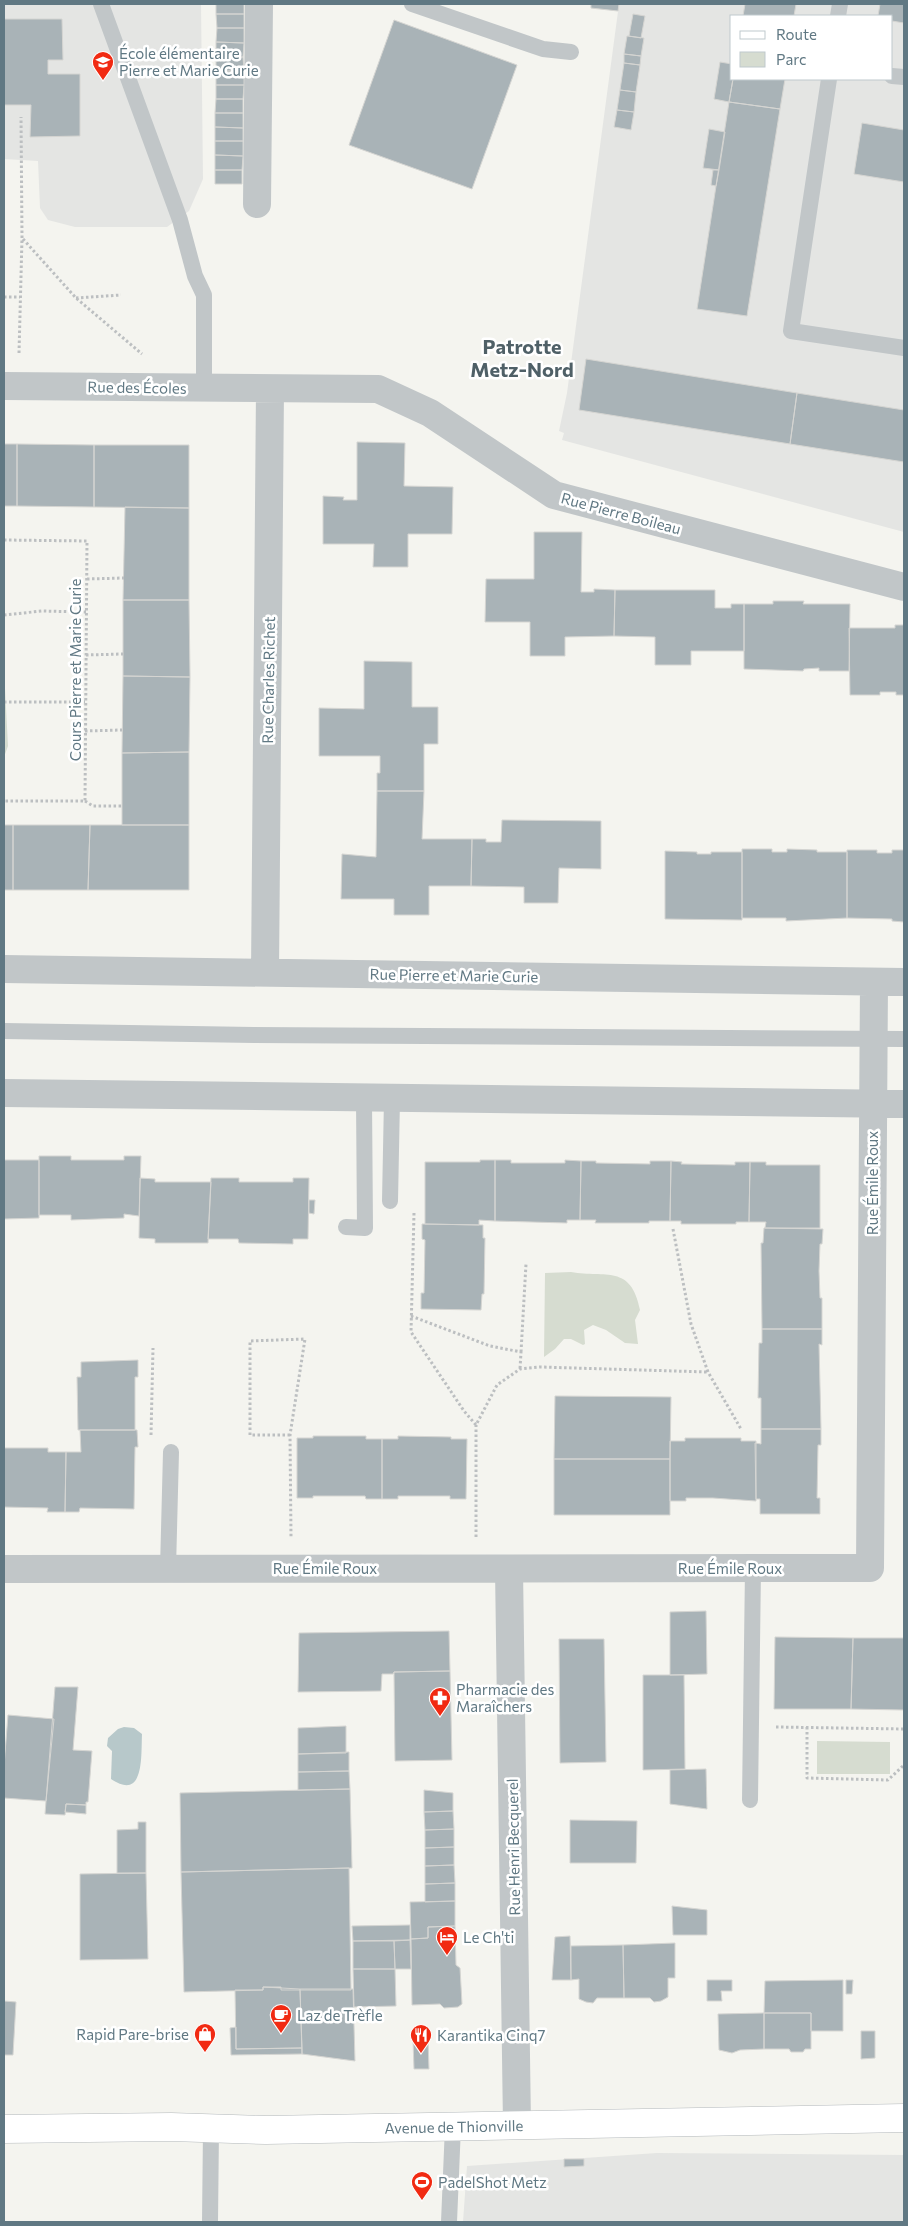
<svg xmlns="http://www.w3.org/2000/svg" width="908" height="2226" font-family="Commissioner,sans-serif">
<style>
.built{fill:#e4e5e3;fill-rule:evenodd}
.green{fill:#d6dcd0}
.water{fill:#b7c8ca}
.building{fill:#a9b3b7;stroke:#d5d5d2}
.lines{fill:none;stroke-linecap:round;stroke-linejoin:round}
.primary-casing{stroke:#b4b9bc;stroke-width:29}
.path{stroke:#bcbfc1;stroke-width:3;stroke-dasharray:2.5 2.5;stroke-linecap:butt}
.lane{stroke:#c1c6c8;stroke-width:16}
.street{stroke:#c1c6c8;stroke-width:28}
.primary{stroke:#fff;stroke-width:28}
.labels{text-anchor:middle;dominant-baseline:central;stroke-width:5;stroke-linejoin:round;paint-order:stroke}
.poi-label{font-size:15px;fill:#607883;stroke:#fff;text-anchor:start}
.street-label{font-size:15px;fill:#607883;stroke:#fff}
.district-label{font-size:20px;font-weight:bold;fill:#4f6067;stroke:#fff}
</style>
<rect width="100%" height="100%" fill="#f4f4ef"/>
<path class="built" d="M4 4H201L203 179 189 211 167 227H75L48 220 40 208 38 161 4 159Z
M619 4H904V532L562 440 564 433 559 431 567 393ZM732 16H892V79H732Z
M657 2153 904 2155V2222H463L467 2166Z"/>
<path class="green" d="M4 669 8 746 4 757Z
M571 1272C606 1278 631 1264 640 1310L635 1320 638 1344 625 1343 606 1330 593 1325 584 1330 585 1344 583 1345 571 1339H564L555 1349 544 1357 545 1273Z
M817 1741 890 1742V1774H817Z"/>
<path class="water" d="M124 1727 134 1728 142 1734C141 1755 145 1802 111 1779L112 1751 107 1746 108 1738 118 1729Z"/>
<path class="building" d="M216 4H244V14H216Z
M591 4H619L618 11 591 8Z
M745 4H796L794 16H743Z
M880 4H904V23L892 21V16H878Z
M216 14H244V28H217Z
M633 14 645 16 641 38 629 36Z
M4 19H62L63 60H48V74H80V136L30 137 31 105H4Z
M394 20 517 65 472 189 349 145Z
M217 28H244V43L216 42Z
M627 36 644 38 641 56 624 54Z
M216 42 244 43 243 57 216 56Z
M624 54 641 56 640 65 624 63Z
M216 56 243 57 244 71H216Z
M720 62 732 64 733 79 729 102 714 99Z
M624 63 640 65 636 92 620 90Z
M216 71H244V85H216Z
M733 79H785L780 109 729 102Z
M216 85H244L243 99H216Z
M620 90 636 92 634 112 617 110Z
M216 99H243V113H215Z
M729 102 780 109 747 316 697 309Z
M617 110 634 112 631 130 614 127Z
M215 113H243V128L215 127Z
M862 123 904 130V182L854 174Z
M215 127 243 128V141H215Z
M709 129 725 132 719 170 703 168Z
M215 141H243V156L215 155Z
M215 155 243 156 242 170H215Z
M215 170H242V184H215Z
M713 170H719L716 186 711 185Z
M586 359 797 393 790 444 579 410Z
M797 393 904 410V462L790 444Z
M357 442 405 443 404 486 453 487 452 534H408V567H373L374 544H323V496L344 497 343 500H357Z
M4 444H17V506H4Z
M17 444 94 445V507L17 506Z
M94 445H189V508L94 507Z
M125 507 189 508V600H123Z
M534 532H582L581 592H594V589L615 590 614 636 565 637V656H530V622H485L486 579H534Z
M615 590H715V608H731V604H744V651H691V665H655V637L614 636Z
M123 600H189L190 677 123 676Z
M773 601H804L803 604H850L849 671H819V668L804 669 803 671 744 669V604H773Z
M895 625H904V695H896V692H880V695H850L849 628H895Z
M364 661 412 662V707H438V744H424V791H377V773H380V756H319V708L364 709Z
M123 676 190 677 189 752 122 753Z
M189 752V825H122V753Z
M377 791H424L422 839H472L471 886H429V915H394V899H341L342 854 376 857Z
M502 820 601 821V869L559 868 558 903H524V887L471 886 472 839H486V842H501Z
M4 825H13V890H4Z
M13 825H90L88 890H13Z
M90 825H189V890H88Z
M742 849H772V852H787V849L817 850V852H847V918L786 921V918H742Z
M847 850H877V853H892V850H904V922L892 921V919L847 918Z
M665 851 697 852V854H711V852H742V920L665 919Z
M39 1156H71V1160H124V1156H141L139 1216 124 1214V1218L71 1220V1215H39Z
M4 1160H39V1218L4 1219Z
M480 1160H495V1221L479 1220V1225L425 1224V1162H480Z
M495 1160H511V1163H565V1160L581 1161 580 1220H567V1223L495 1221Z
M581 1161H596V1163L650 1164V1161H671L670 1221H649V1223H595L596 1220H580Z
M671 1161 682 1162 681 1164 735 1165V1162H750L749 1222H736V1224H681V1221H670Z
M750 1162H766V1165H820V1228H765L766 1222H749Z
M140 1178 155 1179V1182H211L208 1243H155V1239L139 1238Z
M211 1178H239V1182H293V1178H309L308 1239H293V1244L239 1243 238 1239H208Z
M309 1200H315L314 1214 309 1213Z
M422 1224 483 1225V1238H485L484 1294H482L481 1310 421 1309V1293H424L425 1240 422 1239Z
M764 1228 823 1229 822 1244H820L819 1271 820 1298H822V1329H762L761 1243H763Z
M762 1329H822V1345L819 1344 821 1429H761V1398H758L759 1343H762Z
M138 1360V1377H135V1430H78L77 1377H81V1362Z
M555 1396 671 1397 670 1459H554Z
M761 1429H821V1445H818L817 1498H820V1514H760V1499H756L755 1443 761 1444Z
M80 1430H137L138 1447H135L134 1509 80 1508 79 1512H65L66 1452H81Z
M313 1436H366V1439H382V1499H366L365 1496H313V1498H297V1438H313Z
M398 1436 451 1437V1439H467L466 1499H450V1496H398V1499H382V1439H398Z
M685 1438H741V1441H756V1501L713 1498H686V1501H670V1441H685Z
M4 1448H48V1452H66L65 1512H47L48 1508 4 1507Z
M554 1459H670V1515H554Z
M706 1611 707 1674 670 1675V1612Z
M449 1631 450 1671 394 1672 393 1674H382L381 1691 298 1692 299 1633Z
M775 1637 853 1638 851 1709H774Z
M853 1638H904V1710L851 1709Z
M559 1639H604L606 1762 560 1763Z
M450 1671 452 1760 395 1761 394 1672Z
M643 1675H684L685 1769 643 1770Z
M55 1687H78L73 1750 92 1751 88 1802H86V1805L66 1804 65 1815 45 1814Z
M8 1715 54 1719 46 1801 4 1798V1766Z
M346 1726V1753L298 1754V1728Z
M349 1752V1771L298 1772V1754Z
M706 1769 707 1809 670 1804V1770Z
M349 1771 350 1789 298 1790V1772Z
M350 1789 352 1868 181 1872 180 1793Z
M424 1790 453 1793V1811L424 1812Z
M66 1804 86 1805V1814L65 1812Z
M453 1811 454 1829 425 1830 424 1812Z
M570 1820 637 1821 636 1863H570Z
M138 1822H146V1873H117V1830L138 1829Z
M454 1829V1847L425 1848V1830Z
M454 1847V1865L425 1866V1848Z
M454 1865 455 1883 425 1884V1866Z
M349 1868 351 1990H281V1987H263V1990L184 1992 181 1872Z
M146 1873 148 1959 80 1960V1874Z
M455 1883V1901L425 1902V1884Z
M455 1901V1926L428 1927V1938L411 1939 410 1902Z
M672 1906 707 1910V1935H673Z
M410 1925V1940L353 1941 352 1926Z
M455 1926 456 1965 460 1968 462 2004 458 2007 444 2008 440 2004 412 2005 411 1939 428 1938V1927Z
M570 1936 571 1980H552L555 1937Z
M410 1940 411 1969H395L394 1941Z
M353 1941H394L395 1969H353Z
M675 1943V1978H668V1997L661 2001 654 2002 650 1998H624L623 1945Z
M623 1945 624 1998H597L593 2003 586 2002 579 1999V1979L571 1980V1946Z
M353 1969H395L396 2006 354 2007Z
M707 1980H732V1991H721L722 2001H707Z
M843 1980V2031H811V2013H764L765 1981Z
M846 1980H853L852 1994H846Z
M263 1987 300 1989 302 2048 236 2049 235 1990H263Z
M300 1989H353L355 2061 302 2054Z
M4 2001 16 2002 13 2055H4Z
M764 2013V2049L740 2050 732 2053 719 2050 718 2014Z
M764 2013H811V2049H805L803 2052H791L789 2049H764Z
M236 2027V2049L302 2048V2054L231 2055 230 2028Z
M861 2031H875V2058L861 2059Z
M413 2040H428L429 2069H414Z
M564 2159H584V2166L564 2167Z"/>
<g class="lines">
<g class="primary-casing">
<g id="primary">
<path id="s1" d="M4 2129 171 2127 266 2130 904 2118"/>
</g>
</g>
<path class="path" d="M23 239 76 298 142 354
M4 297H20
M76 298 121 295
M19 353 22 238 21 117
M4 540 87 541 85 801H4
M87 579 124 578
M4 615 42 611 86 612
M86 655 123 654
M4 702H85
M85 731 122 730
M85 801 93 806H122
M414 1213 411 1332 464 1411 476 1425 497 1385 520 1369 540 1367 708 1372
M673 1229 691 1324 708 1372 741 1429
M411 1316 490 1346 521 1352 520 1369
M521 1352 526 1264
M151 1435 153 1348
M290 1435H250V1341L305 1339 290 1435 291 1537
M476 1537V1425
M776 1727 904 1729
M807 1727V1778L888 1780 904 1765"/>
<path class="lane" d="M101 4 180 220 195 276 204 295V388
M412 4 543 49 571 52
M838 16 840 4
M892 76 904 77
M829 79 791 331 904 348
M4 1031 254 1035 904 1039
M390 1201 392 1099
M346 1227 365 1228 364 1099
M168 1569 171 1452
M750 1800 753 1568
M210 2222 211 2129
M449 2222 453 2126"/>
<path class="street" d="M257 204 259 4
M4 386 378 389 430 413 554 495 904 587
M4 969 904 982
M265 972 270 389
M4 1093 904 1104
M4 1569 870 1568 874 982
M509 1569 517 2125"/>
<use href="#primary" class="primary"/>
</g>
<defs>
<g id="school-pin" transform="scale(1.125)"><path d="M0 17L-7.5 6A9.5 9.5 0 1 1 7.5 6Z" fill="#f12a12" stroke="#fff"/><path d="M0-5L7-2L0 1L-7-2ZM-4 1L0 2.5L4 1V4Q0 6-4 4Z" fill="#fff"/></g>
<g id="pharmacy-pin" transform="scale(1.125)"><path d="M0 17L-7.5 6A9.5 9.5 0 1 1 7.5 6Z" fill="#f12a12" stroke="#fff"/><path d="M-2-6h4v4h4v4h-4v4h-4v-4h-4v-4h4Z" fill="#fff"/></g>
<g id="hotel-pin" transform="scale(1.125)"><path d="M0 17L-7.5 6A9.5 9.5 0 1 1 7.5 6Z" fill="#f12a12" stroke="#fff"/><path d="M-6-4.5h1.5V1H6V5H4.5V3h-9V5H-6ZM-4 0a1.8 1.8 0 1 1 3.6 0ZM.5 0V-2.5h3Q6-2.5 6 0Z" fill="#fff"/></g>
<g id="cafe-pin" transform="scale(1.125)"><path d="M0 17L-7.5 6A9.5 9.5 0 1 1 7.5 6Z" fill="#f12a12" stroke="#fff"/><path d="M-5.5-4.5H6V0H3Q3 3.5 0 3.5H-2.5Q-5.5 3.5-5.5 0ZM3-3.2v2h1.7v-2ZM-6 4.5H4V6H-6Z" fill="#fff"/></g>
<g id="shop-pin" transform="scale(1.125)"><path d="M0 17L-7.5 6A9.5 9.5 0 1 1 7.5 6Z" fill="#f12a12" stroke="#fff"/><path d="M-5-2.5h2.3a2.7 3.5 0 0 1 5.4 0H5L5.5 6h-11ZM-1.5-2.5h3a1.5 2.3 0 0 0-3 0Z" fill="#fff"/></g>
<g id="restaurant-pin" transform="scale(1.125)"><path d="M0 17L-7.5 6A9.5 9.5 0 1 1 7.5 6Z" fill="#f12a12" stroke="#fff"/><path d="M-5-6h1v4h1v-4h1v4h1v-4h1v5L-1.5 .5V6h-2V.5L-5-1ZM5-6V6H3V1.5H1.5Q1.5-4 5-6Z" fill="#fff"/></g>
<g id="stadium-pin" transform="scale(1.125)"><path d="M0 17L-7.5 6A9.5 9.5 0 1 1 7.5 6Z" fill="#f12a12" stroke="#fff"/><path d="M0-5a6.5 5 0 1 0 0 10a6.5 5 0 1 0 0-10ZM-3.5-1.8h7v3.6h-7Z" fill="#fff"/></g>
</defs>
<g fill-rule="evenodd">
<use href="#school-pin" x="103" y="62"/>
<use href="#pharmacy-pin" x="440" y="1698"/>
<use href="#hotel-pin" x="447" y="1937"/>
<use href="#cafe-pin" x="281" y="2015"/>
<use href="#shop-pin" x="205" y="2034"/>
<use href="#restaurant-pin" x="421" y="2035"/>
<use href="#stadium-pin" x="422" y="2182"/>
</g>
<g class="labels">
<g class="poi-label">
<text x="119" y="53">École élémentaire<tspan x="119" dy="17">Pierre et Marie Curie</tspan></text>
<text x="456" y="1689">Pharmacie des<tspan x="456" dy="17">Maraîchers</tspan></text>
<text x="463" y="1937">Le Ch'ti</text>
<text x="297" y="2015">Laz de Trèfle</text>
<text x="189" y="2034" text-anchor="end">Rapid Pare-brise</text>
<text x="437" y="2035">Karantika Cinq7</text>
<text x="438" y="2182">PadelShot Metz</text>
</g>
<g class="street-label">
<text transform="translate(137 387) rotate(1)">Rue des Écoles</text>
<text transform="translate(621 513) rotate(15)">Rue Pierre Boileau</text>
<text transform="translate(75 670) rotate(-90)">Cours Pierre et Marie Curie</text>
<text transform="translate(268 680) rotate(-89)">Rue Charles Richet</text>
<text transform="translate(454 975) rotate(1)">Rue Pierre et Marie Curie</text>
<text transform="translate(872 1183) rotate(-90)">Rue Émile Roux</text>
<text x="325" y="1568">Rue Émile Roux</text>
<text x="730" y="1568">Rue Émile Roux</text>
<text transform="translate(513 1847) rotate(-91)">Rue Henri Becquerel</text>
<text stroke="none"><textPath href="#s1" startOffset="450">Avenue de Thionville</textPath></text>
</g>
<g class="district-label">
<text x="522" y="346">Patrotte<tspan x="522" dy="23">Metz-Nord</tspan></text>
</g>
</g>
<rect width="908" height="2226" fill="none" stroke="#607883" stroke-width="10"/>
<rect x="730" y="15" width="162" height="65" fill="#ffffff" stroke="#bfc9cd"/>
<rect x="740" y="31" width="25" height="8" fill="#ffffff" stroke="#bfc9cd"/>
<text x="776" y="40" font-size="15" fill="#607883">Route</text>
<rect x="740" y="52" width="25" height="15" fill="#d6dcd0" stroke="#bfc9cd"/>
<text x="776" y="65" font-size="15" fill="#607883">Parc</text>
</svg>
